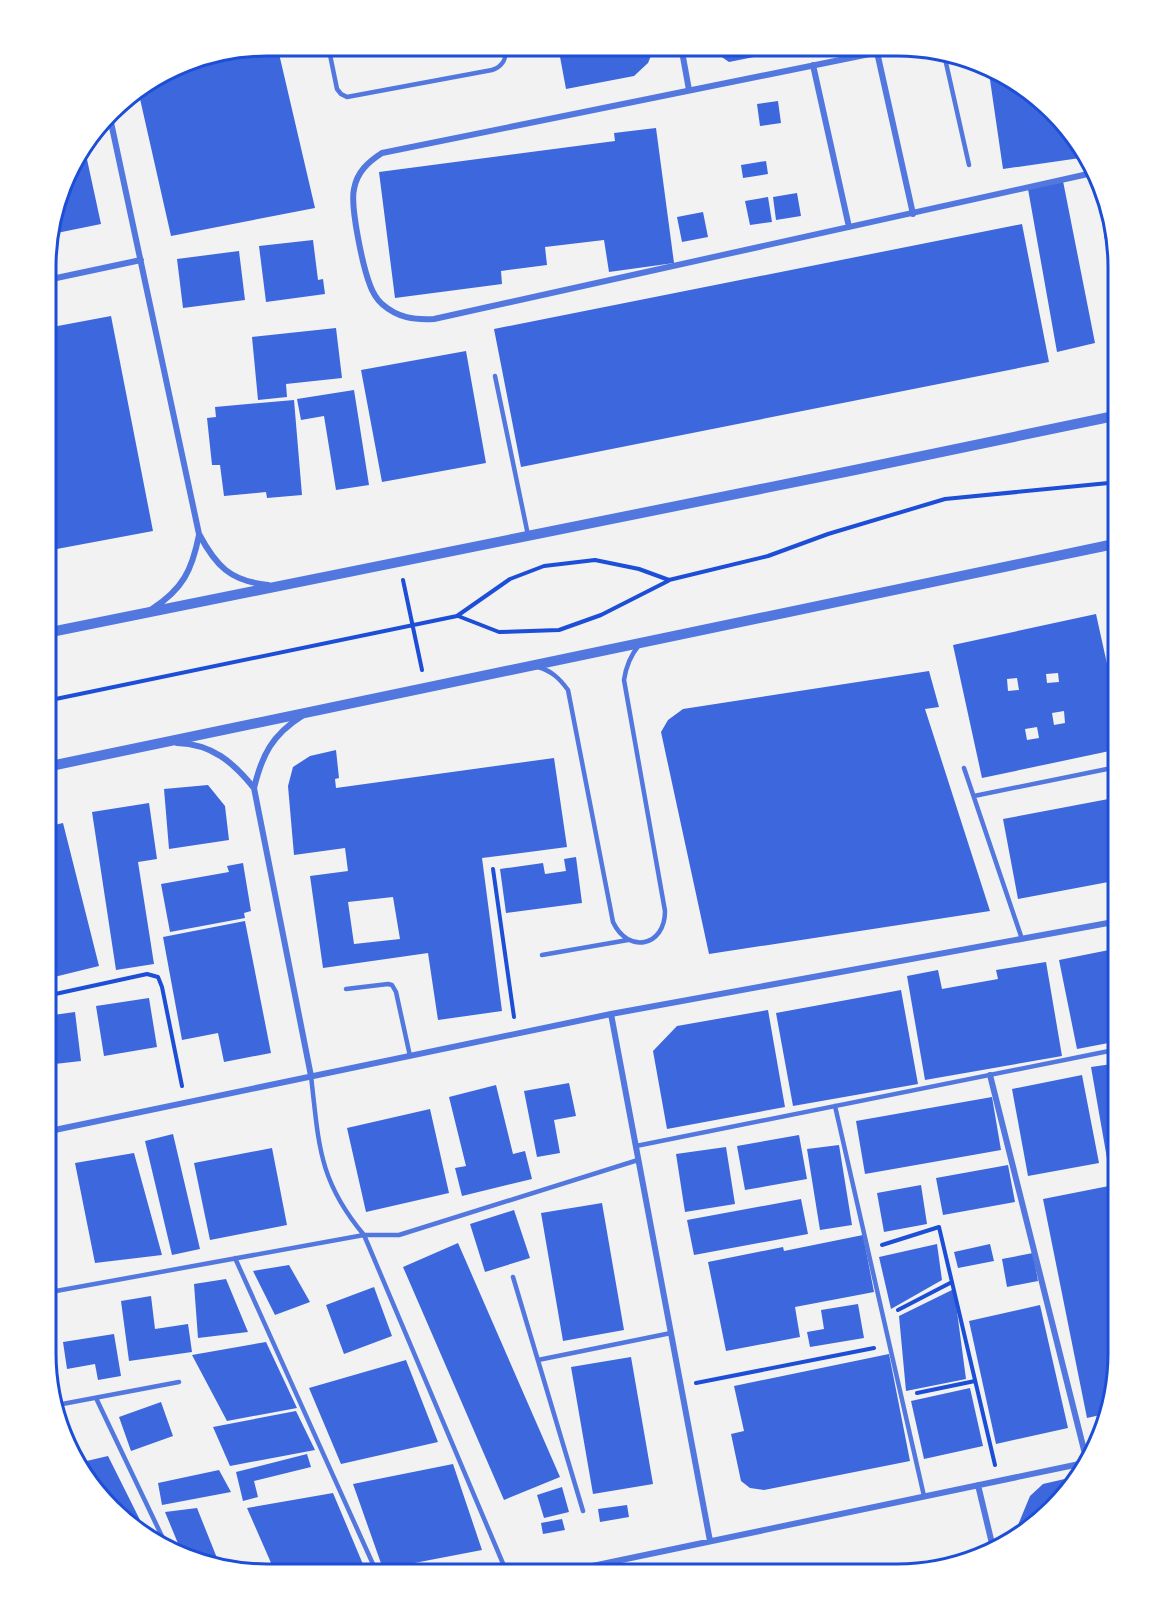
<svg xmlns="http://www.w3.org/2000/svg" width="1164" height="1619" font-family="Lato,sans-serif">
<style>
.building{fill:#3d67dc;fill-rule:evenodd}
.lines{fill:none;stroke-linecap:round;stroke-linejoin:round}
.path{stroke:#1d4ed8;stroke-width:4}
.service{stroke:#5277de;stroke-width:4.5}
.minor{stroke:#5277de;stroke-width:6}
.tertiary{stroke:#5277de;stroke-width:10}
.rim{fill:none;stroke:#1d4ed8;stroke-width:3}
</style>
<rect width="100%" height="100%" fill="#f2f2f2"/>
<path class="building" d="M266 45H277L315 208 171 236 138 90 195 57Z
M558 46H655L648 63 634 76 566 89Z
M711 46 800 47V48L729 62 713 51Z
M989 73 1032 90 1087 157 1003 169Z
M778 101 781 123 760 126 757 104Z
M656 128 674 263 609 272 604 240 545 247 547 265 501 271 502 284 395 298 379 172 615 141 614 133Z
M85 150 101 224 47 235 74 156 78 151Z
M766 161 768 174 743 178 741 165Z
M1063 181 1095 343 1057 352 1028 189Z
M797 193 801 216 776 220 773 197Z
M768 197 772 222 750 225 745 201Z
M703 212 708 237 682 242 677 217Z
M1022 224 1049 362 521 467 494 329Z
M1112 234 1119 266V286L1116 287 1104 236Z
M313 240 318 280 323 279 325 294 266 302 259 246Z
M239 251 245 300 183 308 177 259Z
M111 316 153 531 46 551 47 328Z
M336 328 342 378 286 384 287 397 258 400 252 337Z
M466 351 486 463 382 482 361 370Z
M354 390 369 485 336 490 324 416 301 420 297 399Z
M294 400 302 495 267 498 266 492 224 496 220 465H212L207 418 216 417 215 407Z
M1096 614 1119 718V749L982 778 953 645ZM1058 673 1059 682 1047 683 1046 674ZM1017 678 1019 690 1008 691 1007 679ZM1064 711 1065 723 1054 725 1052 713ZM1037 727 1039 738 1027 740 1025 729Z
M929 671 939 707 925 709 990 911 709 954 661 732 668 720 683 709Z
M336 750 339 778 335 779 336 788 554 758 567 847 482 858 502 1011 438 1020 428 953 323 968 310 876 348 871 345 848 294 855 288 786 293 767 310 756ZM393 897 400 939 354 944 348 902Z
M208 785 225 806 229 840 169 849 164 789Z
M1119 797V880L1018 899 1003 819Z
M149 803 157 859 138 862 154 964 116 970 92 812Z
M63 823 99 966 46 979V827Z
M576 857 582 903 506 913 500 869 543 863 545 874 566 871 564 859Z
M243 863 251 911 244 913 245 918 170 932 161 884 229 872 227 866Z
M245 921 271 1053 224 1062 218 1033 182 1040 163 937Z
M1119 948V1041L1077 1049 1059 960Z
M1046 962 1062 1056 925 1080 907 976 938 970 942 989 998 979 996 970Z
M901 990 918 1084 793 1106 776 1013Z
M149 998 157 1047 104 1056 96 1006Z
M768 1010 785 1107 667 1129 653 1051 677 1026Z
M75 1012 81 1061 46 1065V1016Z
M1119 1063V1168L1109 1170 1091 1067Z
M1082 1075 1099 1163 1028 1176 1012 1089Z
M569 1083 576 1116 554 1120 560 1153 537 1157 524 1091Z
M496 1085 513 1154 525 1151 532 1179 462 1196 455 1168 466 1166 449 1097Z
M992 1097 1001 1150 865 1174 856 1121Z
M430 1109 449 1193 366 1212 347 1128Z
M173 1134 200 1249 172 1255 145 1141Z
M799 1135 807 1179 745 1190 737 1146Z
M839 1145 852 1225 820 1230 807 1149Z
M726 1147 735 1204 685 1212 676 1154Z
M272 1148 287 1225 210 1240 194 1163Z
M134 1153 162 1255 95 1263 75 1163Z
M1008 1165 1015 1202 943 1215 936 1178Z
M1119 1184 1118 1368 1109 1413 1087 1418 1043 1199Z
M921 1185 927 1224 884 1232 877 1193Z
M801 1199 808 1234 694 1255 687 1220Z
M602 1203 624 1330 563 1341 541 1213Z
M514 1210 530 1258 485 1272 470 1224Z
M863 1235 874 1292 795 1307 800 1337 726 1351 708 1262 783 1247 784 1251Z
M458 1243 560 1477 504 1500 403 1267Z
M937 1244 942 1280 891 1309 879 1257Z
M990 1244 994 1261 958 1268 954 1252Z
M1033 1253 1038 1281 1007 1287 1002 1259Z
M289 1265 310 1302 275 1315 253 1271Z
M226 1279 248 1332 198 1338 194 1284Z
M374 1287 392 1336 344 1354 326 1305Z
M954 1289 966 1379 906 1391 899 1316Z
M151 1296 155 1329 188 1324 192 1352 129 1361 121 1301Z
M858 1304 864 1338 810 1347 807 1332 824 1329 821 1310Z
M1040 1305 1068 1428 996 1444 969 1321Z
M45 1310 55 1382H52L45 1353Z
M114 1334 121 1376 98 1380 95 1364 67 1369 63 1342Z
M266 1342 297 1408 227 1421 192 1355Z
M889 1354 910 1461 764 1490 750 1488 741 1481 731 1434 744 1431 734 1386Z
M631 1357 653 1484 593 1494 571 1367Z
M406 1360 438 1442 341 1464 309 1388Z
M970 1388 983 1446 924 1459 911 1401Z
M161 1402 173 1436 131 1451 119 1417Z
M296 1411 315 1450 230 1466 213 1427Z
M307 1454 311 1467 254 1481 258 1497 243 1501 236 1472Z
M108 1456 149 1538 132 1529 78 1463Z
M453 1464 482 1550 383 1569 353 1484Z
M219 1470 231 1492 162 1505 158 1483Z
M1082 1475 1043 1519 1020 1535 1018 1525 1030 1496 1043 1484Z
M562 1487 569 1512 544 1518 537 1495Z
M333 1493 365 1569 350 1572H275L247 1508Z
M627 1505 629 1517 600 1522 598 1509Z
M197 1508 221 1568 184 1558 165 1512Z
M562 1519 565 1530 543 1534 541 1523Z"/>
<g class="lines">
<path class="path" d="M403 580 422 670
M458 616 499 632 559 630 601 615 668 581
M46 701 457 616 510 579 544 566 595 560 639 569 669 580 768 556 828 534 945 499 1119 482
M493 869 514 1017
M46 996 147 974 158 977 162 987 182 1086
M882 1245 939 1227 995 1465
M898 1310 952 1282
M696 1383 874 1348
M917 1393 975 1381"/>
<path class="service" d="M328 45 337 89 341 94 347 97 492 70C504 66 507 58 505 46
M944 54 969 165
M495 376 528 535
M538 667C552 671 560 679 568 690L613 922C628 954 665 947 665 911L624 680C626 666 630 656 639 645
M964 768 1022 939
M974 796 1112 768
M542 955 628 940
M346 989 388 984 392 985 396 992 410 1056
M311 1076C319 1144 318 1180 364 1235L507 1573
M835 1106 924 1496
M636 1146 1119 1049
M235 1258 377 1573
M513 1277 583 1511
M45 1293 364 1235H399L638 1160
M538 1360 671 1333
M96 1398 168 1549
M57 1405 179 1382"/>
<path class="minor" d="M681 46 689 90
M904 47 382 153C368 162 357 172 354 189 350 207 363 267 370 285 372 291 377 300 382 304 398 318 414 320 434 319L1097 172
M877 52 913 214
M813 65 849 227
M109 113 199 534C216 566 230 581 268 585
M47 280 141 260
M152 609C183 589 192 570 199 535
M302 716C272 735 262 755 254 788L311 1076
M177 743C212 744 233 762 254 788
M611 1014 710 1541
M990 1075 1087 1462
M45 1132 611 1014 1119 921
M978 1485 994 1552
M559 1573 1089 1462"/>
<path class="tertiary" d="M46 633 850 471 1119 415
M46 767 1119 543"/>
</g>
<path d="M0 0H1164V1619H0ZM267 56H897A211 211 0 0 1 1108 267V1353A211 211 0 0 1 897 1564H267A211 211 0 0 1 56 1353V267A211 211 0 0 1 267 56Z" fill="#fff" fill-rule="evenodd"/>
<path class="rim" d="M267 56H897A211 211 0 0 1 1108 267V1353A211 211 0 0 1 897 1564H267A211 211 0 0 1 56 1353V267A211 211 0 0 1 267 56Z"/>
</svg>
